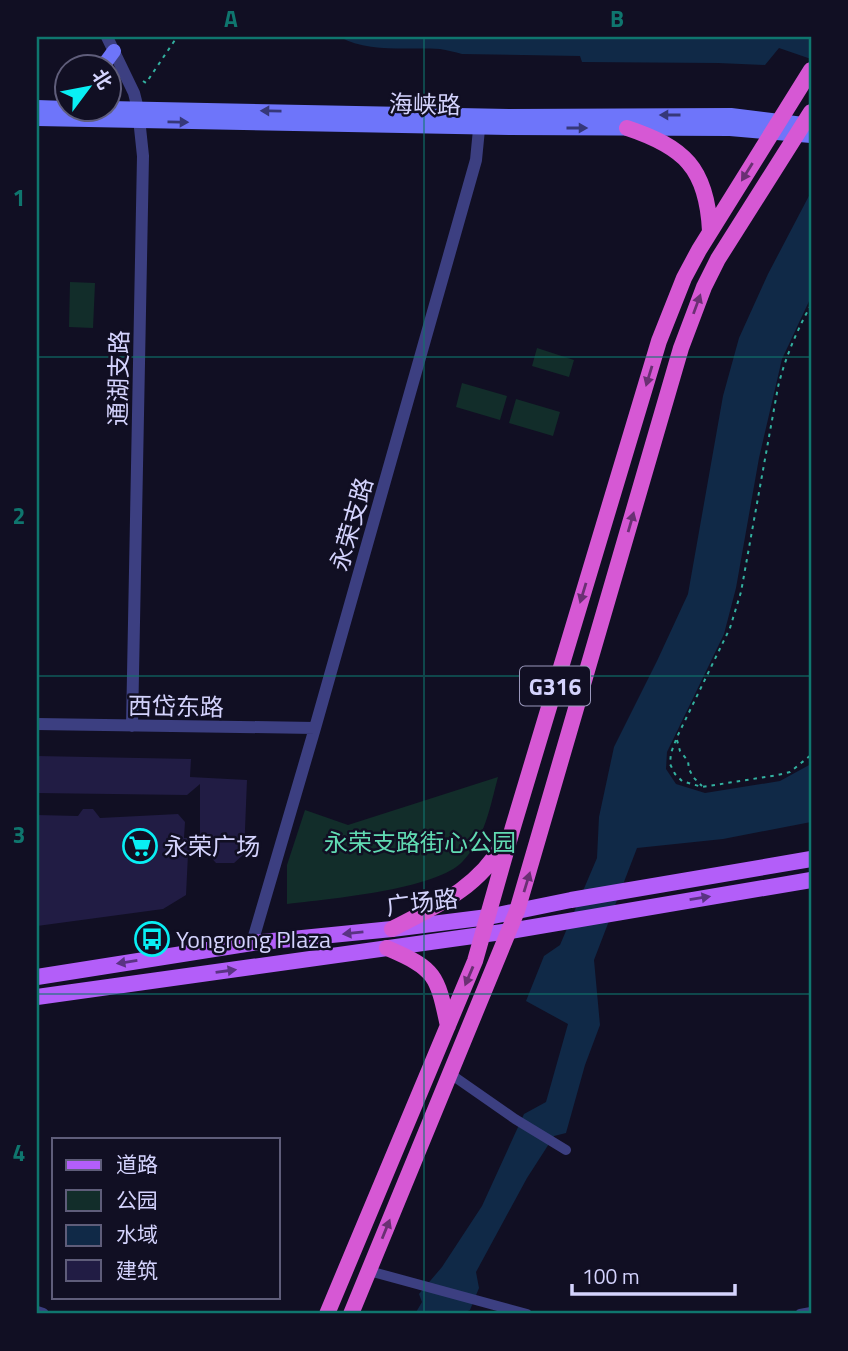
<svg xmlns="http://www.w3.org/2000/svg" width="848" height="1351" font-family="'Titillium Web','Noto Sans SC',sans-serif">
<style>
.green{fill:#122d2a}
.water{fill:#102947}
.building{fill:#211c44}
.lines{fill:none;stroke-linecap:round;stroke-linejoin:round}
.path{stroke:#33b1a0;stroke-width:2;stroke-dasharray:3.5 5;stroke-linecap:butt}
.minor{stroke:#3c3f81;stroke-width:10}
.tertiary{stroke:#3c3f81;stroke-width:12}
.secondary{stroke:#6e75fa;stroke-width:14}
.primary{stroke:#b35ef9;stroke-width:16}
.trunk{stroke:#d658d4;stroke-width:16}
.oneway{fill:#363879}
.oneway2{fill:#6a3073}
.oneway3{fill:#5a3383}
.grid{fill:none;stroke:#0f766e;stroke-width:2;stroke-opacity:0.55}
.labels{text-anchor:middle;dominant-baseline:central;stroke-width:5;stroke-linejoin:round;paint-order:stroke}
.shield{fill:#110f23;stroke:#9a98bc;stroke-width:2}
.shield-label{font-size:23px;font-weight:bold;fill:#d4d3fd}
.street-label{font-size:24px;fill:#d4d3fd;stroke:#110f23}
.park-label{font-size:24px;fill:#61dbb3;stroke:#110f23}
.poi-label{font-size:24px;fill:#d4d3fd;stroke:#110f23;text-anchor:start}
.neatline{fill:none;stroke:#0f766e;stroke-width:2.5}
.grid-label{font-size:23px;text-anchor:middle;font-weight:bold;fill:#0f766e}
</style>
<rect width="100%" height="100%" fill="#110f23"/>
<path class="green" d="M70 282 95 283 93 328 69 327Z
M537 348 574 360 569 377 532 366Z
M462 383 507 396 500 420 456 407Z
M516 399 560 412 553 436 509 423Z
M498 777C490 807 485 838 463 861 437 890 327 899 287 904V865L305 810 348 825Z"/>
<path class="water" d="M340 37H811V59L779 48 765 65 718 63 582 62 580 56 462 54C455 52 447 50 440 49 409 47 367 53 340 37Z
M811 192V297L782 359 759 458 736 588 724 634 667 752 666 769 676 784 705 793 780 781 811 764V822L723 839 637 848 594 960 600 1025 585 1065 566 1133 554 1136 527 1178 476 1272 479 1288 470 1310 460 1314H415L422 1302 419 1294 442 1267 482 1206 524 1114 546 1102 568 1024 526 1001 544 956 560 945 597 858 599 817 614 747 657 661 688 594 723 396 739 338 768 274Z"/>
<path class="building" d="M37 756 191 759 190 777 247 780 244 854 234 863H216L209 855 188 854 186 895 163 909 37 926V815L78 816 83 809H93L100 818 178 814 185 822 184 838H200V784L187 795 37 793Z"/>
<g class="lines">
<path class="path" d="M143 81 146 83 177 37
M811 305C797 330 785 358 778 387L741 592 730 628 677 737 671 753 670 764 675 774 682 781 702 787 778 775 790 772 811 755
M677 740 680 751 688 761 689 769 693 777 702 786"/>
<path class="minor" d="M449 1073 515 1119 566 1150
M369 1271 527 1314
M800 1314 811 1312"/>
<path class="tertiary" d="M107 37 134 93 138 109 143 156 132 726
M37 724 315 728
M252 943 315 728 476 160 480 119
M37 1312 43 1314"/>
<path class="secondary" d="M103 66 114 51
M37 107 66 108
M108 108 509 116 731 115 811 125
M37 119 509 128 730 129 811 136"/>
<path class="primary" d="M37 977 252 943 392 929 488 917 571 900 811 859
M37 997 510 931 811 880"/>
<path class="trunk" d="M627 128C684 147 707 168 710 231
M392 929C436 906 477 889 503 844
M387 948C436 969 437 975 448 1026
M327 1314 475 961 513 827 659 341 684 278 699 250 811 70
M351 1314 517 911 681 348 704 287 718 259 811 112"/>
</g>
<defs><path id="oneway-solid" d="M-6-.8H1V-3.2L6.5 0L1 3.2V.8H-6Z" transform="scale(1.75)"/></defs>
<g class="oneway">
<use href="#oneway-solid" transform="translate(271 111) rotate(-179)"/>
<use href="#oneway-solid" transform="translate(670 115) rotate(180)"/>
<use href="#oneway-solid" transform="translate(178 122) rotate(1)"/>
<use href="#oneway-solid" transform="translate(577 128)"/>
</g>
<g class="oneway2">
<use href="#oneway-solid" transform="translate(747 172) rotate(122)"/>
<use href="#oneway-solid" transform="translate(697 304) rotate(-70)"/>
<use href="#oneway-solid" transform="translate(649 376) rotate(107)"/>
<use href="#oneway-solid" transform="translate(631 522) rotate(-74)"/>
<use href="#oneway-solid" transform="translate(583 593) rotate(107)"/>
<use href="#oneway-solid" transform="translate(527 882) rotate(-73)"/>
<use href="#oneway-solid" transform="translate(469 976) rotate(113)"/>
<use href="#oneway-solid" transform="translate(386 1229) rotate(-68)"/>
</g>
<g class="oneway3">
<use href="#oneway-solid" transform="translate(700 898) rotate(-9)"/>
<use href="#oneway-solid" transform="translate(353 933) rotate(174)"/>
<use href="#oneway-solid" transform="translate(127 962) rotate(171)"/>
<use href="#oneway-solid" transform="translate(226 971) rotate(-8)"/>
</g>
<path class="grid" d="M424 37V1314M37 357H811M37 676H811M37 994H811"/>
<defs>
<g id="supermarket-ring" transform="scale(1.75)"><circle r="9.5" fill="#110f23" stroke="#09eff4" stroke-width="1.5"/><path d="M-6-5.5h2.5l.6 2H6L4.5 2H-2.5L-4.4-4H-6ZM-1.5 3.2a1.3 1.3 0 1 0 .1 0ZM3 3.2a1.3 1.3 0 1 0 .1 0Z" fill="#09eff4"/></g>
<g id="bus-ring" transform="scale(1.75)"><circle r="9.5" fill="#110f23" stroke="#09eff4" stroke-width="1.5"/><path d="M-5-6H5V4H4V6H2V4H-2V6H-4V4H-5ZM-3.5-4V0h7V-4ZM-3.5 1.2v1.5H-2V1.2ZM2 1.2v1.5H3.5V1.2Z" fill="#09eff4"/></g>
</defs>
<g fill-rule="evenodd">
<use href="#supermarket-ring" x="140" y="846"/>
<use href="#bus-ring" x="152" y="939"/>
</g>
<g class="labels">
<rect class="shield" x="520" y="666.5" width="70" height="39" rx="5"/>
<g class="shield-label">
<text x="555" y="686">G316</text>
</g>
<g class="street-label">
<text transform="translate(425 104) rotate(1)">海峡路</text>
<text transform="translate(118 378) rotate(-89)">通湖支路</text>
<text transform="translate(351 524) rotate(-74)">永荣支路</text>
<text transform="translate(176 706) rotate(1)">西岱东路</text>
<text transform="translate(422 902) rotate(-7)">广场路</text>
</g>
<g class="park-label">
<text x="420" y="842">永荣支路街心公园</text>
</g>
<g class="poi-label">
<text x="164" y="846">永荣广场</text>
<text x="176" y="939">Yongrong Plaza</text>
</g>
</g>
<rect width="848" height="1351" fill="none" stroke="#110f23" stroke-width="77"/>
<rect x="52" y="1138" width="228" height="161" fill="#110f23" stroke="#5f5d7a" stroke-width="2"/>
<rect x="66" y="1160" width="35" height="10" fill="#b35ef9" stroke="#5f5d7a" stroke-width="2"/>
<text x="116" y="1172" font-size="21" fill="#d4d3fd">道路</text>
<rect x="66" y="1190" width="35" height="21" fill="#122d2a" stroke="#5f5d7a" stroke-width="2"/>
<text x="116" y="1208" font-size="21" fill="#d4d3fd">公园</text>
<rect x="66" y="1225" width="35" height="21" fill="#102947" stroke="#5f5d7a" stroke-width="2"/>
<text x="116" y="1242" font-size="21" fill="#d4d3fd">水域</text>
<rect x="66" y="1260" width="35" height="21" fill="#211c44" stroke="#5f5d7a" stroke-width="2"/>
<text x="116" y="1278" font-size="21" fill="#d4d3fd">建筑</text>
<g transform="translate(88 88) rotate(58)"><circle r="33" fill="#110f23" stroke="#5f5d7a" stroke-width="2"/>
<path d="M0-5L12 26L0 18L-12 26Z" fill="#09eff4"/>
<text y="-10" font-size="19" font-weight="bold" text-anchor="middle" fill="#d4d3fd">北</text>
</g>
<path d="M572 1284v10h163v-10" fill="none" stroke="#d4d3fd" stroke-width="3.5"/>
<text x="582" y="1284" font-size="21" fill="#d4d3fd" stroke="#110f23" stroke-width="5" paint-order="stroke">100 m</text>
<rect x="38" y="38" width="772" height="1274" class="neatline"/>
<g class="grid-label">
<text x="231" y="27">A</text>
<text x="617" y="27">B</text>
<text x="19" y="206">1</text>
<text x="19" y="524">2</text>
<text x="19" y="843">3</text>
<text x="19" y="1161">4</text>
</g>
</svg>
